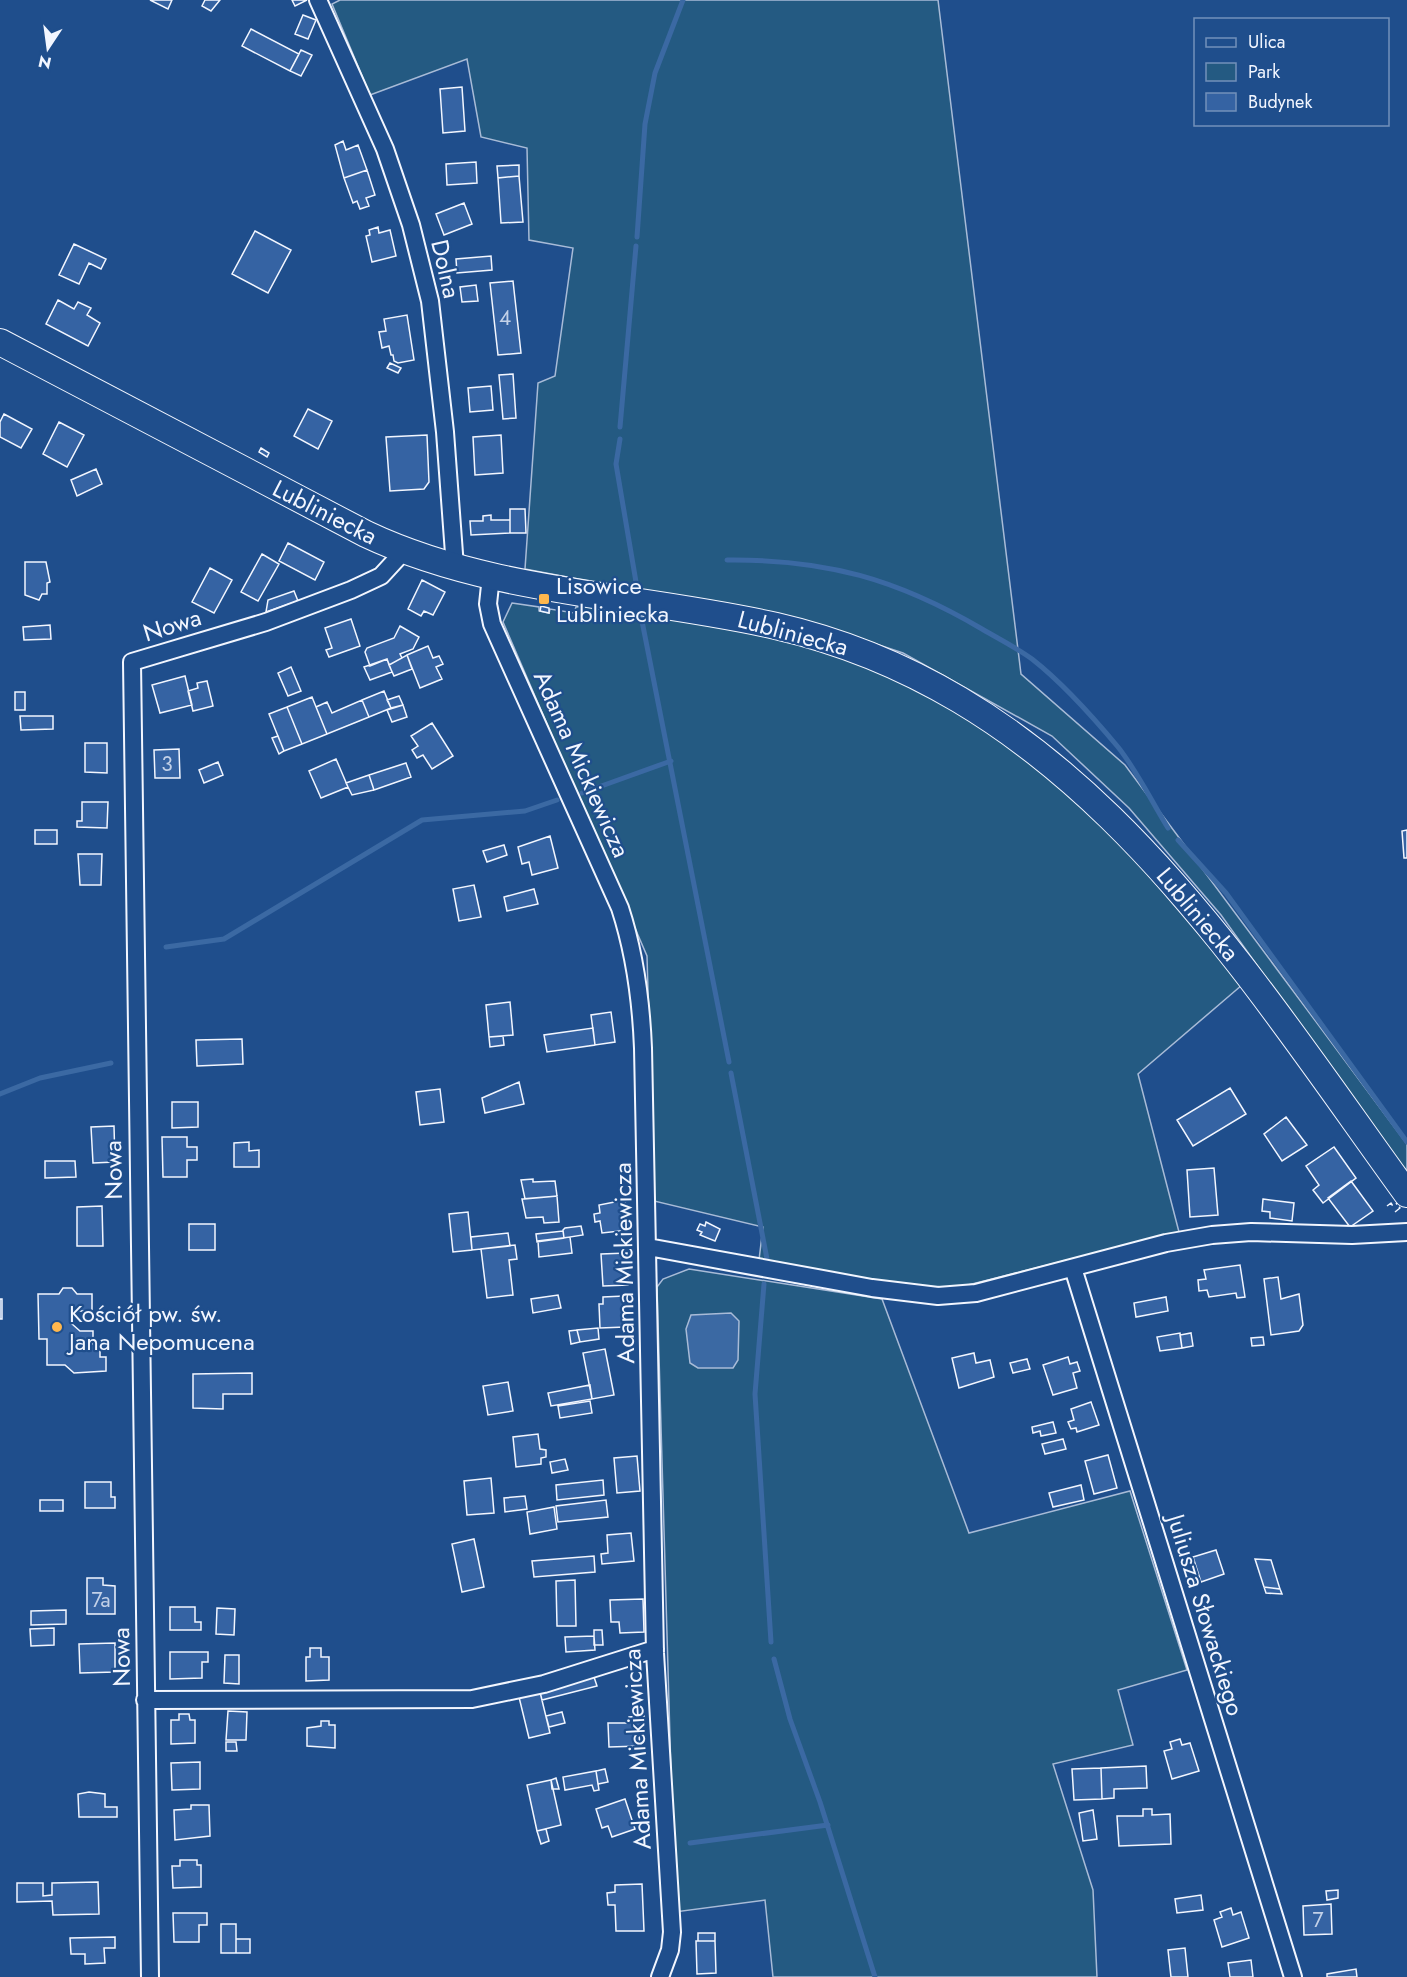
<svg xmlns="http://www.w3.org/2000/svg" width="1407" height="1977" font-family="Jost,sans-serif">
<style>
.green{fill:#245a82;stroke:#a8bbd7;stroke-width:1.5}
.water{fill:#3b69a3;stroke:#a8bbd7;stroke-width:1.5}
.lines{fill:none;stroke-linecap:round;stroke-linejoin:round}
.stream{stroke:#3b69a3;stroke-width:5}
.building{fill:#3563a3;stroke:#f2f6ff;stroke-width:1.5}
.minor-casing{stroke:#f2f6ff;stroke-width:20}
.primary-casing{stroke:#f2f6ff;stroke-width:28}
.minor{stroke:#1f4e8c;stroke-width:16}
.primary{stroke:#1f4e8c;stroke-width:26}
.fence{stroke:#f2f6ff;stroke-width:1.5;stroke-dasharray:8 3;stroke-linecap:butt}
.poi-dot{fill:#ffb74d;stroke:#1f4e8c;stroke-width:2}
.labels{text-anchor:middle;dominant-baseline:central;stroke-width:4.5;stroke-linejoin:round;paint-order:stroke}
.number-label{font-size:21px;fill:#c3d1e8}
.street-label{font-size:24px;fill:#f2f6ff;stroke:#1f4e8c}
.poi-label{font-size:24px;fill:#f2f6ff;stroke:#1f4e8c;text-anchor:start}
</style>
<rect width="100%" height="100%" fill="#1f4e8c"/>
<path class="green" d="M340 0H938L1021 674 1125 765 1407 1144V1174L1221 915 1129 808 1052 736 903 653 816 624 525 569 538 383 555 376 573 248 529 240 527 148 481 137 467 59 370 95 332 4Z
M512 603 539 607V611L549 613 550 609 574 613 576 607 609 606 634 609 853 655 912 684 1030 759 1128 851 1242 985 1138 1074 1179 1232 948 1290 899 1285 759 1260 763 1227 654 1201 647 956 503 622Z
M689 1269 882 1299 969 1533 1130 1491 1187 1670 1118 1690 1133 1745 1053 1764 1093 1890 1097 1977H773L765 1900 675 1912 657 1287 663 1279Z"/>
<path class="water" d="M731 1313 739 1321 738 1360 733 1368H698L690 1363 686 1329 691 1315Z"/>
<g class="lines">
<path class="stream" d="M637 237 645 124 655 73 683 0
M620 427 636 246
M620 439 616 464 636 582
M727 560C826 559 897 579 982 629 999 639 1017 648 1032 659 1064 684 1093 717 1118 747 1137 771 1152 802 1168 828
M641 616 729 1062
M582 793 671 761
M1178 840 1226 893 1407 1142
M166 947 224 939 422 820 525 811 557 800
M731 1073 767 1259
M0 1094 40 1078 111 1063
M764 1284 755 1394 771 1642
M774 1659 790 1719 820 1802 875 1977
M690 1843 828 1825"/>
</g>
<path class="building" d="M150 0H172L168 9Z
M205 0H220L211 11 202 6Z
M292 0H307L295 6Z
M303 15 316 20 308 39 295 34Z
M251 29 299 54 290 71 242 46Z
M301 50 312 55 301 76 290 71Z
M462 87 465 131 443 133 440 89Z
M343 141 346 150 358 145 367 170 344 178 335 145Z
M476 162 477 183 447 185 446 164Z
M519 165V176L498 178 497 166Z
M367 170 375 195 366 198 369 206 360 209 357 201 353 203 344 178Z
M519 176 523 222 501 223 498 178Z
M464 203 472 224 444 235 436 214Z
M378 227 379 233 390 230 396 256 372 262 366 236 370 235 369 230Z
M255 231 291 250 268 293 232 274Z
M74 244 106 259 101 269 89 263 79 284 59 275Z
M491 256 492 270 457 273 456 259Z
M513 281 521 353 498 355 490 283Z
M476 285 478 301 462 302 460 287Z
M58 300 74 309 78 302 91 308 87 315 100 323 88 346 46 324Z
M407 315 414 360 398 363 394 361 393 355H391L389 346 382 348 379 332 386 331 384 319Z
M390 363 401 368 398 373 387 368Z
M513 374 516 418 503 419 499 375Z
M491 386 493 410 470 412 468 388Z
M308 409 332 421 318 449 294 436Z
M4 414 32 429 21 448 0 437V422Z
M59 422 84 435 67 467 43 454Z
M427 435 429 482 424 489 390 491 386 437Z
M501 435 503 473 475 475 473 437Z
M261 448 269 453 267 457 259 452Z
M96 469 102 484 77 496 71 480Z
M510 509H525L526 533H510Z
M491 515V520H510V533L471 535 470 521H483V516Z
M288 543 324 562 315 580 279 561Z
M262 554 279 564 258 601 241 592Z
M25 562H46L50 582 47 583V594H42L39 600 25 595Z
M210 568 232 580 214 613 192 602Z
M422 580 445 592 433 615 424 611 421 616 408 609Z
M294 591 298 601 266 612 268 600Z
M541 606 549 608V613L540 611Z
M351 619 360 646 329 657 326 650 332 648 325 628Z
M50 625 51 639 24 640 23 627Z
M400 626 419 637 413 649 400 654 402 658 389 665 387 659 370 666 365 652 367 648 394 638Z
M428 646 433 658 439 656 443 664 436 667 442 679 420 688 407 655Z
M407 655 412 669 394 676 389 665Z
M387 659 392 672 370 680 364 667Z
M291 667 301 691 288 696 278 673Z
M185 676 192 705 160 713 152 685Z
M207 681 213 706 193 711 188 691 198 688 197 683Z
M384 691 391 708 369 717 362 700Z
M15 692H25V710H15Z
M399 696 403 705 391 708 387 700Z
M312 697 327 734 302 744 287 707Z
M362 700 369 717 327 734 316 707 327 702 332 713Z
M403 705 407 717 392 722 387 710Z
M287 707 302 744 284 751 269 714Z
M20 716H53V729L21 730Z
M432 723 453 756 432 769 423 755 417 758 412 750 418 746 411 736Z
M278 736 284 751 279 754 272 738Z
M85 743H107V773L85 772Z
M179 749 180 778H155L154 750Z
M336 759 348 787 321 798 309 771Z
M218 762 223 775 204 783 199 770Z
M406 763 411 777 374 790 369 775Z
M369 775 374 790 352 795 346 783Z
M82 802H108L107 828 77 827V821H82Z
M35 830H57V844H35Z
M1407 830V858H1404L1402 831Z
M550 836 558 868 532 875 529 862 522 864 518 847Z
M504 845 507 855 487 862 483 851Z
M78 854H102L101 885H80Z
M474 885 481 917 459 921 453 889Z
M534 889 538 904 507 911 504 897Z
M510 1002 513 1035 489 1037 486 1005Z
M611 1012 615 1042 595 1045 591 1015Z
M593 1028 595 1045 547 1052 544 1035Z
M503 1036 504 1045 490 1047 489 1037Z
M242 1039 243 1064 197 1066 196 1040Z
M519 1082 524 1104 485 1113 482 1098Z
M1230 1088 1246 1114 1193 1146 1177 1120Z
M440 1089 444 1122 420 1125 416 1092Z
M172 1102H198V1127L172 1128Z
M1286 1117 1307 1145 1282 1161 1264 1134Z
M114 1126 115 1162 93 1163 91 1127Z
M162 1137H187V1147H197V1160H187V1177H163Z
M249 1142V1151L259 1150V1167H234V1143Z
M1334 1147 1356 1178 1323 1203 1313 1190 1319 1185 1306 1166Z
M45 1161H75L76 1177 45 1178Z
M1214 1168 1218 1215 1190 1217 1187 1170Z
M533 1179V1182L555 1181 557 1196 525 1199 521 1180Z
M1351 1181 1373 1211 1350 1227 1328 1198Z
M557 1196 559 1222 544 1223 543 1217 526 1218 522 1199Z
M1263 1199 1294 1203 1292 1221 1270 1218V1212L1262 1211Z
M625 1200 629 1230 602 1233 600 1221 595 1222 594 1214 600 1213 599 1205Z
M102 1206 103 1246H77V1207Z
M468 1212 472 1250 453 1252 449 1214Z
M706 1222 720 1229 715 1241 700 1235 702 1232 697 1230 700 1224 705 1226Z
M189 1224H215V1250H189Z
M581 1226 583 1235 564 1238 563 1230 565 1228Z
M563 1231 564 1238 537 1242 536 1234Z
M508 1233 510 1246 472 1250 471 1237Z
M570 1237 572 1253 539 1257 538 1241Z
M515 1245 517 1259 509 1260 513 1295 487 1298 481 1249Z
M627 1253 628 1285 603 1286 601 1254Z
M1240 1265 1245 1297 1237 1298 1236 1293 1209 1297 1207 1290 1199 1291 1198 1280 1206 1279 1204 1270Z
M1278 1277 1281 1299 1299 1294 1303 1325 1299 1331 1271 1335 1264 1279Z
M63 1288H72L77 1294H92V1311H72V1324L80 1331H93V1344H100V1357H106V1371L74 1373 65 1365H47V1339H39L38 1294H59Z
M558 1295 561 1308 533 1313 531 1299Z
M624 1296 625 1327 600 1328 599 1304H603V1297Z
M1166 1297 1168 1311 1136 1317 1134 1303Z
M0 1299H2V1319H0Z
M598 1328 599 1339 580 1342 577 1330Z
M577 1330 580 1342 571 1344 569 1331Z
M1180 1333 1182 1348 1160 1351 1157 1337Z
M1191 1333 1193 1346 1182 1348 1180 1335Z
M1263 1337 1264 1345 1252 1346 1251 1338Z
M605 1349 614 1395 592 1399 583 1353Z
M974 1353 976 1363 990 1360 994 1377 959 1388 952 1358Z
M1068 1357 1070 1364 1077 1362 1080 1371 1073 1373 1077 1388 1053 1395 1043 1365Z
M1027 1359 1030 1369 1013 1373 1010 1363Z
M252 1373V1394H223V1409L193 1408V1374Z
M508 1382 513 1411 488 1415 483 1386Z
M590 1385 592 1399 551 1406 548 1393Z
M590 1401 592 1413 560 1418 558 1406Z
M1091 1402 1099 1425 1077 1432 1076 1428 1071 1429 1068 1422 1074 1420 1071 1409Z
M1053 1422 1056 1433 1041 1436 1040 1431 1033 1433 1032 1427Z
M538 1434 540 1449 546 1450V1457L541 1458V1464L516 1467 513 1437Z
M1063 1439 1066 1449 1045 1454 1042 1444Z
M1108 1455 1117 1488 1094 1494 1085 1461Z
M637 1456 640 1491 617 1493 614 1458Z
M565 1459 568 1470 552 1473 550 1462Z
M491 1478 494 1513 467 1515 464 1481Z
M603 1480 604 1495 557 1500 556 1485Z
M85 1482H111V1497H115V1508H85Z
M1081 1485 1084 1500 1053 1507 1049 1493Z
M525 1496 527 1509 505 1512 504 1498Z
M40 1500H63V1511H40Z
M606 1500 608 1517 558 1522 556 1506Z
M554 1507 557 1529 530 1534 527 1512Z
M631 1533 634 1561 602 1564 601 1554 608 1553 607 1535Z
M474 1539 484 1587 462 1592 452 1544Z
M1216 1550 1224 1574 1201 1582 1193 1557Z
M594 1556 595 1572 534 1577 532 1561Z
M1255 1559 1271 1560 1280 1589 1264 1587Z
M87 1578H103V1585L115 1586V1614H87Z
M575 1580 576 1626H557L556 1581Z
M1264 1587 1280 1589 1282 1594 1266 1593Z
M643 1599 644 1632 620 1633 619 1622H611L610 1600Z
M170 1607H195V1622H201V1630H170Z
M217 1608 235 1609 234 1635 216 1634Z
M66 1610V1624L31 1625V1611Z
M54 1628V1645L31 1646 30 1629Z
M594 1630H602L603 1645H594Z
M594 1636 595 1650 566 1652 565 1637Z
M115 1643V1672L80 1673 79 1644Z
M310 1648H321V1657H329V1680L306 1681V1657H310Z
M170 1652H208V1662H202V1678L170 1679Z
M225 1655H239V1684L224 1683Z
M593 1674 597 1686 542 1700 539 1688Z
M539 1688 550 1733 529 1738 518 1693Z
M228 1711 247 1712 246 1740H226Z
M562 1712 565 1723 549 1727 546 1716Z
M179 1714H189L190 1720H195V1743L171 1744V1720H179Z
M644 1716V1734H639L640 1746 609 1747 608 1723H629V1717Z
M321 1721H329V1725H335V1748L307 1746V1728L321 1726Z
M1180 1739 1182 1745 1190 1743 1199 1771 1172 1779 1164 1751 1172 1749 1170 1742Z
M226 1742H236L237 1751H226Z
M200 1762V1789L172 1790 171 1763Z
M1146 1766 1147 1788 1114 1789V1798L1102 1799 1101 1768Z
M1101 1768 1102 1799 1074 1800 1072 1769Z
M605 1769 608 1782 598 1784 596 1771Z
M596 1771 599 1790 594 1791 592 1785 565 1790 563 1777Z
M556 1778 559 1789H552L551 1780Z
M551 1780 561 1825 537 1831 527 1785Z
M89 1792 105 1794V1807H117V1817H79L78 1794Z
M625 1799 635 1829 612 1837 608 1826 602 1828 596 1809Z
M191 1805H209L210 1836 175 1840 174 1810 191 1809Z
M1143 1809H1152V1815L1170 1814 1171 1844 1119 1846 1117 1816H1143Z
M1093 1810 1097 1839 1083 1841 1079 1813Z
M546 1829 549 1841 541 1844 537 1831Z
M180 1860H197V1865H201V1887L173 1888 172 1866H180Z
M98 1882 99 1914 53 1915 52 1901 17 1902V1883H43V1896L52 1895V1883Z
M642 1884 644 1931H616L615 1905H608L607 1893 615 1892V1885Z
M1338 1890V1898L1327 1900 1326 1891Z
M1201 1895 1203 1910 1177 1913 1175 1899Z
M1331 1904 1332 1934 1304 1935 1303 1906Z
M1231 1908 1233 1915 1241 1912 1249 1938 1222 1947 1214 1920 1222 1917 1220 1912Z
M173 1913H207V1925H199V1942H174Z
M221 1924H236V1953H221Z
M698 1933H715V1941H698Z
M115 1937V1948H104L105 1963 85 1964V1954H71L70 1938Z
M236 1939H250V1953H236Z
M696 1941H715L716 1973 697 1974Z
M1185 1948 1188 1977H1171L1168 1950Z
M1251 1960 1253 1977H1230L1228 1963Z
M1356 1969 1357 1977H1327V1974Z"/>
<g class="lines">
<g class="minor-casing">
<path id="minor" d="M318 0 385 149 411 225 430 301 445 432 455 567
M491 576 488 604 492 624 620 908C635 954 641 999 643 1048L655 1653 672 1932 670 1950 660 1977
M648 1247 872 1288 938 1296 976 1293 1166 1243 1212 1235 1251 1232 1352 1235 1407 1232
M1073 1268 1293 1977
M145 1700 472 1699 544 1684 655 1649
M150 1977 132 662 266 622 351 590 381 576 404 551"/>
</g>
<g class="primary-casing">
<path id="primary" d="M0 342 366 534C493 594 640 595 776 626 1077 695 1238 961 1407 1194"/>
</g>
<use href="#minor" class="minor"/>
<use href="#primary" class="primary"/>
<path class="fence" d="M1387 1206 1391 1203 1394 1208
M1395 1212 1400 1208 1396 1203"/>
</g>
<g class="poi-dot">
<rect x="538" y="593" width="12" height="12" rx="3"/>
<circle cx="57" cy="1327" r="6"/>
</g>
<g class="labels">
<g class="number-label">
<text x="505" y="318">4</text>
<text x="167" y="764">3</text>
<text x="101" y="1600">7a</text>
<text x="1318" y="1920">7</text>
</g>
<g class="street-label">
<text transform="translate(446 269) rotate(77)">Dolna</text>
<text transform="translate(325 512) rotate(27)">Lubliniecka</text>
<text transform="translate(172 625) rotate(-17)">Nowa</text>
<text transform="translate(793 633) rotate(15)">Lubliniecka</text>
<text transform="translate(582 764) rotate(66)">Adama Mickiewicza</text>
<text transform="translate(1198 914) rotate(50)">Lubliniecka</text>
<text transform="translate(113 1170) rotate(-91)">Nowa</text>
<text transform="translate(624 1263) rotate(-91)">Adama Mickiewicza</text>
<text transform="translate(1206 1615) rotate(73)">Juliusza Słowackiego</text>
<text transform="translate(121 1657) rotate(-91)">Nowa</text>
<text transform="translate(637 1749) rotate(-93)">Adama Mickiewicza</text>
</g>
<g class="poi-label">
<text x="556" y="585">Lisowice<tspan x="556" dy="28">Lubliniecka</tspan></text>
<text x="69" y="1313">Kościół pw. św.<tspan x="69" dy="28">Jana Nepomucena</tspan></text>
</g>
</g>
<rect x="1194" y="18" width="195" height="108" fill="#1f4e8c" stroke="#7391ba" stroke-width="1.5"/>
<rect x="1206" y="38" width="30" height="9" fill="#1f4e8c" stroke="#7391ba" stroke-width="1.5"/>
<text x="1248" y="48" font-size="18" fill="#f2f6ff">Ulica</text>
<rect x="1206" y="63" width="30" height="18" fill="#245a82" stroke="#7391ba" stroke-width="1.5"/>
<text x="1248" y="78" font-size="18" fill="#f2f6ff">Park</text>
<rect x="1206" y="93" width="30" height="18" fill="#3563a3" stroke="#7391ba" stroke-width="1.5"/>
<text x="1248" y="108" font-size="18" fill="#f2f6ff">Budynek</text>
<g transform="translate(48 48) rotate(193)" stroke="#1f4e8c" stroke-width="4.5" paint-order="stroke">
<path d="M0-4.5L10 22L0 15L-10 22Z" fill="#f2f6ff"/>
<text y="-9" font-size="16" font-weight="bold" text-anchor="middle" fill="#f2f6ff">N</text>
</g>
</svg>
